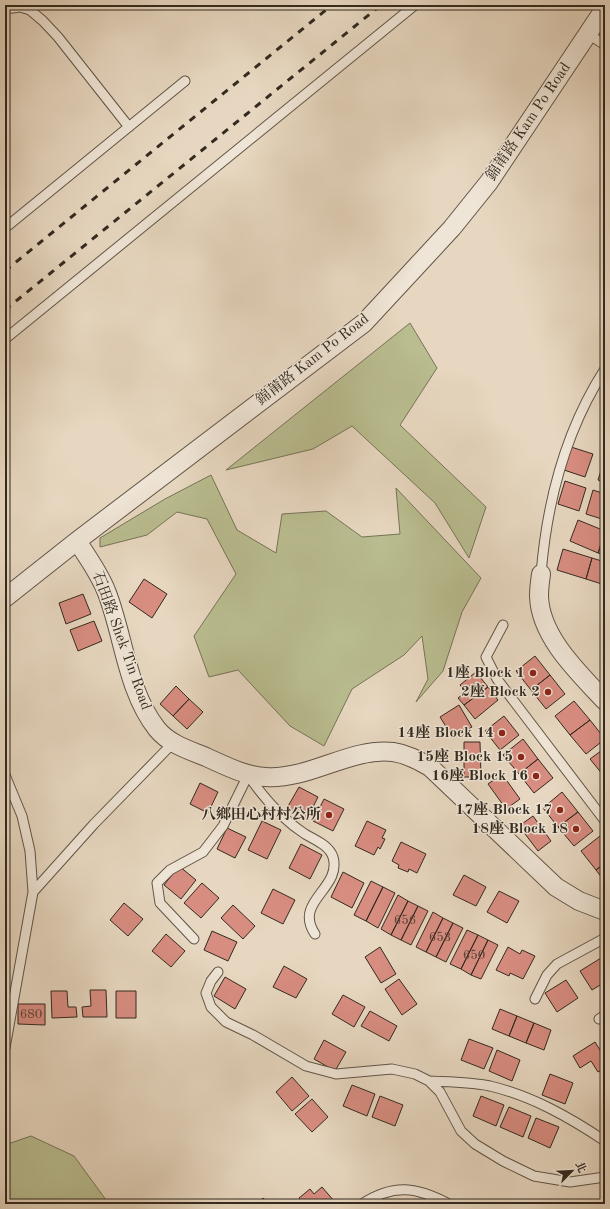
<svg xmlns="http://www.w3.org/2000/svg" width="610" height="1209" font-family="'Old Standard TT','Noto Serif TC',serif">
<style>
.green{fill:#b9bd90;stroke:#767458}
.building{fill:#d88d81;stroke:#332a1f}
.lines{fill:none;stroke-linecap:round;stroke-linejoin:round}
.lane-casing{stroke:#605547;stroke-width:11}
.street-casing{stroke:#605547;stroke-width:20}
.lane{stroke:#efe5d6;stroke-width:9}
.street{stroke:#efe5d6;stroke-width:18}
.rail{stroke:#332a1f;stroke-width:3;stroke-dasharray:7 7;stroke-linecap:butt}
.poi-dot{fill:#8f2418;stroke:#efe5d6;stroke-width:1.5}
.labels{text-anchor:middle;dominant-baseline:central;stroke-width:3;stroke-linejoin:round;paint-order:stroke}
.number-label{font-size:13px;fill:#5c4338}
.street-label{font-size:15px;fill:#332a1f;stroke:#efe5d6}
.poi-label{font-size:15px;font-weight:bold;fill:#332a1f;stroke:#efe5d6;text-anchor:end}
</style>
<rect width="100%" height="100%" fill="#e7d7c0"/>
<filter id="stains"><feTurbulence type="fractalNoise" baseFrequency=".005" numOctaves="4"/><feColorMatrix values="0 0 0 0 .2 0 0 0 0 .09 0 0 0 0 .02 0 0 0 .5 -.17"/></filter>
<radialGradient id="worn" r=".72"><stop offset=".6" stop-color="#630" stop-opacity="0"/><stop offset="1" stop-color="#630" stop-opacity=".3"/></radialGradient>
<path class="green" d="M410 323 437 368 400 425 486 507 469 558 435 503 352 426 313 449 226 470Z
M211 475 237 530 276 553 282 514 326 511 362 537 400 534 396 488 481 578 462 612 443 671 416 702 428 679 422 636 404 655 352 689 324 746 290 726 238 670 209 677 194 636 236 574 207 519 177 512 147 535 100 547V538L165 499Z
M31 1136 74 1156 109 1204H5V1145Z"/>
<path class="building" d="M571 447 593 454 585 477 564 470Z
M605 458V483L598 480Z
M565 481 586 488 579 511 558 504Z
M593 490 605 494V520L586 514Z
M578 520 605 531 598 553 570 541Z
M605 536V555L598 553Z
M563 549 592 558 586 579 557 570Z
M592 558 605 562V585L586 579Z
M144 579 167 594 152 618 129 602Z
M83 594 91 614 66 624 59 603Z
M94 621 102 641 78 651 70 630Z
M535 656 550 675 531 690 516 671Z
M476 672 488 687 464 705 458 698 466 692 460 685Z
M550 675 565 694 546 709 531 690Z
M176 686 189 699 173 716 160 704Z
M488 687 498 700 475 719 464 705Z
M189 699 203 712 187 729 173 716Z
M574 701 590 720 570 735 555 716Z
M459 705 472 727 453 738 440 717Z
M504 716 519 735 500 750 485 731Z
M590 720 605 739 586 754 570 735Z
M523 739 538 759 519 774 503 755Z
M464 742H480L481 777H464Z
M605 748V774L603 775 590 759Z
M538 759 553 778 534 793 519 774Z
M502 774 520 799 506 809 488 784Z
M200 783 218 792 208 813 190 804Z
M299 787 318 797 307 819 287 808Z
M562 792 578 812 558 827 543 808Z
M324 799 344 809 333 831 313 821Z
M578 812 593 831 574 846 558 827Z
M533 816 551 841 538 851 519 826Z
M262 821 281 830 267 859 248 850Z
M367 821 386 830 382 838 385 839 380 849 378 847 374 855 355 846Z
M227 828 246 837 235 858 217 849Z
M5 831 8 856H5Z
M600 836 605 843V863L596 870 581 851Z
M401 842 426 854 417 873 409 869 408 872 398 868 399 865 392 861Z
M301 844 322 855 310 879 289 868Z
M605 863V882L596 870Z
M179 866 196 880 181 899 164 885Z
M343 872 364 883 352 908 331 897Z
M464 875 486 887 476 906 453 895Z
M371 881 383 887 366 921 354 915Z
M202 883 219 898 201 918 184 903Z
M383 887 395 893 378 928 366 921Z
M273 889 295 900 283 924 261 913Z
M499 891 519 901 507 923 487 912Z
M398 895 408 901 391 935 381 929Z
M408 901 418 906 401 940 391 935Z
M124 903 143 919 128 936 110 920Z
M233 905 255 926 243 939 221 918Z
M418 906 428 911 411 945 401 940Z
M433 912 443 918 426 952 416 947Z
M443 918 453 923 436 957 426 952Z
M453 923 463 928 446 962 436 957Z
M467 930 478 935 461 969 450 964Z
M212 931 237 942 228 961 204 950Z
M166 934 185 951 171 967 152 951Z
M478 935 488 940 471 975 461 969Z
M488 940 498 945 481 979 471 975Z
M380 947 396 974 381 983 365 957Z
M508 947 520 954 522 950 535 956 523 979 510 973 509 976 496 970Z
M601 958 605 964V982L592 990 580 971Z
M284 966 307 979 296 998 273 987Z
M225 977 246 989 235 1009 214 996Z
M399 979 417 1004 402 1015 385 989Z
M566 980 578 998 557 1012 545 993Z
M90 990H106L107 1017H83L82 1007 91 1006Z
M51 991H67L68 1007H76L77 1017 52 1018Z
M116 991H136V1018H116Z
M343 995 365 1007 354 1027 332 1014Z
M18 1004H45V1025L18 1024Z
M500 1009 517 1016 509 1036 492 1029Z
M370 1011 397 1026 389 1041 361 1026Z
M517 1016 534 1023 526 1043 509 1036Z
M534 1023 551 1030 544 1050 526 1043Z
M469 1039 493 1048 484 1069 461 1060Z
M324 1040 346 1052 335 1071 314 1059Z
M595 1042 605 1058V1068L598 1072 591 1061 580 1068 573 1056Z
M497 1050 520 1060 512 1081 489 1071Z
M550 1074 573 1083 565 1104 542 1095Z
M292 1077 309 1096 292 1111 276 1092Z
M352 1085 375 1094 367 1116 343 1106Z
M380 1096 403 1105 395 1126 372 1117Z
M481 1096 504 1105 496 1126 473 1116Z
M312 1099 328 1117 312 1132 295 1114Z
M509 1107 531 1116 523 1137 500 1127Z
M536 1118 559 1127 550 1148 528 1138Z
M322 1187 334 1201 331 1204H304L299 1198 310 1189 314 1194Z
M263 1198 270 1204H258Z"/>
<g class="lines">
<g class="lane-casing">
<path id="lane" d="M5 9 20 7 30 10 43 21 58 37 129 127
M588 34 605 45
M5 228 185 81
M5 339 415 5
M541 574C547 501 565 431 605 369
M503 625 486 657 497 679 605 821
M5 775 22 816 30 851 33 892 5 1048
M33 892 94 824 173 743
M194 939 160 903 157 883 170 870 203 852 223 826 248 775C263 797 282 819 305 834 315 840 329 845 333 857 342 889 293 901 315 934
M218 972 211 981 206 993 211 1007 226 1022 253 1035 306 1066 336 1074 392 1069 415 1074 429 1081 440 1092 461 1131 475 1144 503 1161 534 1176 570 1182 605 1177
M535 999 547 975 557 964 605 938
M599 1019 605 1015
M429 1081C449 1082 470 1082 490 1086 532 1096 569 1117 605 1141
M362 1204C394 1183 417 1187 449 1204"/>
</g>
<g class="street-casing">
<path id="street" d="M77 541C88 558 100 574 107 593 124 637 127 691 157 729 169 744 189 750 206 757 226 766 245 776 266 777 309 780 351 747 393 752 407 754 418 760 430 767L556 887 579 901 605 911
M541 574C540 581 539 589 539 596 540 637 579 673 605 701
M5 598 77 541 364 323 452 228 489 182 605 8"/>
</g>
<use href="#lane" class="lane"/>
<use href="#street" class="street"/>
<path class="rail" d="M5 271 332 5
M5 310 381 5"/>
</g>
<g class="poi-dot">
<circle cx="533" cy="673" r="4"/>
<circle cx="548" cy="692" r="4"/>
<circle cx="502" cy="733" r="4"/>
<circle cx="521" cy="757" r="4"/>
<circle cx="536" cy="776" r="4"/>
<circle cx="560" cy="810" r="4"/>
<circle cx="329" cy="815" r="4"/>
<circle cx="576" cy="829" r="4"/>
</g>
<g class="labels">
<g class="number-label">
<text x="405" y="920">656</text>
<text x="440" y="937">653</text>
<text x="474" y="955">650</text>
<text x="31" y="1014">680</text>
</g>
<g class="street-label">
<text transform="translate(529 122) rotate(-56)">錦莆路 Kam Po Road</text>
<text transform="translate(313 360) rotate(-38)">錦莆路 Kam Po Road</text>
<text transform="translate(121 641) rotate(70)">石田路 Shek Tin Road</text>
</g>
<g class="poi-label">
<text x="525" y="673">1座 Block 1</text>
<text x="540" y="692">2座 Block 2</text>
<text x="494" y="733">14座 Block 14</text>
<text x="513" y="757">15座 Block 15</text>
<text x="528" y="776">16座 Block 16</text>
<text x="552" y="810">17座 Block 17</text>
<text x="321" y="815">八鄉田心村村公所</text>
<text x="568" y="829">18座 Block 18</text>
</g>
</g>
<rect width="610" height="1209" fill="none" stroke="#e7d7c0" stroke-width="20"/>
<rect x="6" y="6" width="598" height="1197" fill="none" stroke="#332a1f" stroke-width="2"/>
<rect x="10" y="10" width="590" height="1189" fill="none" stroke="#332a1f"/>
<g transform="translate(572 1171) rotate(66)" stroke="#efe5d6" stroke-width="3" paint-order="stroke">
<path d="M0-3L7 15L0 10L-7 15Z" fill="#332a1f"/>
<text y="-6" font-size="11" font-weight="bold" text-anchor="middle" fill="#332a1f">北</text>
</g>
<rect width="100%" height="100%" filter="url(#stains)"/>
<rect width="100%" height="100%" fill="url(#worn)"/>
</svg>
